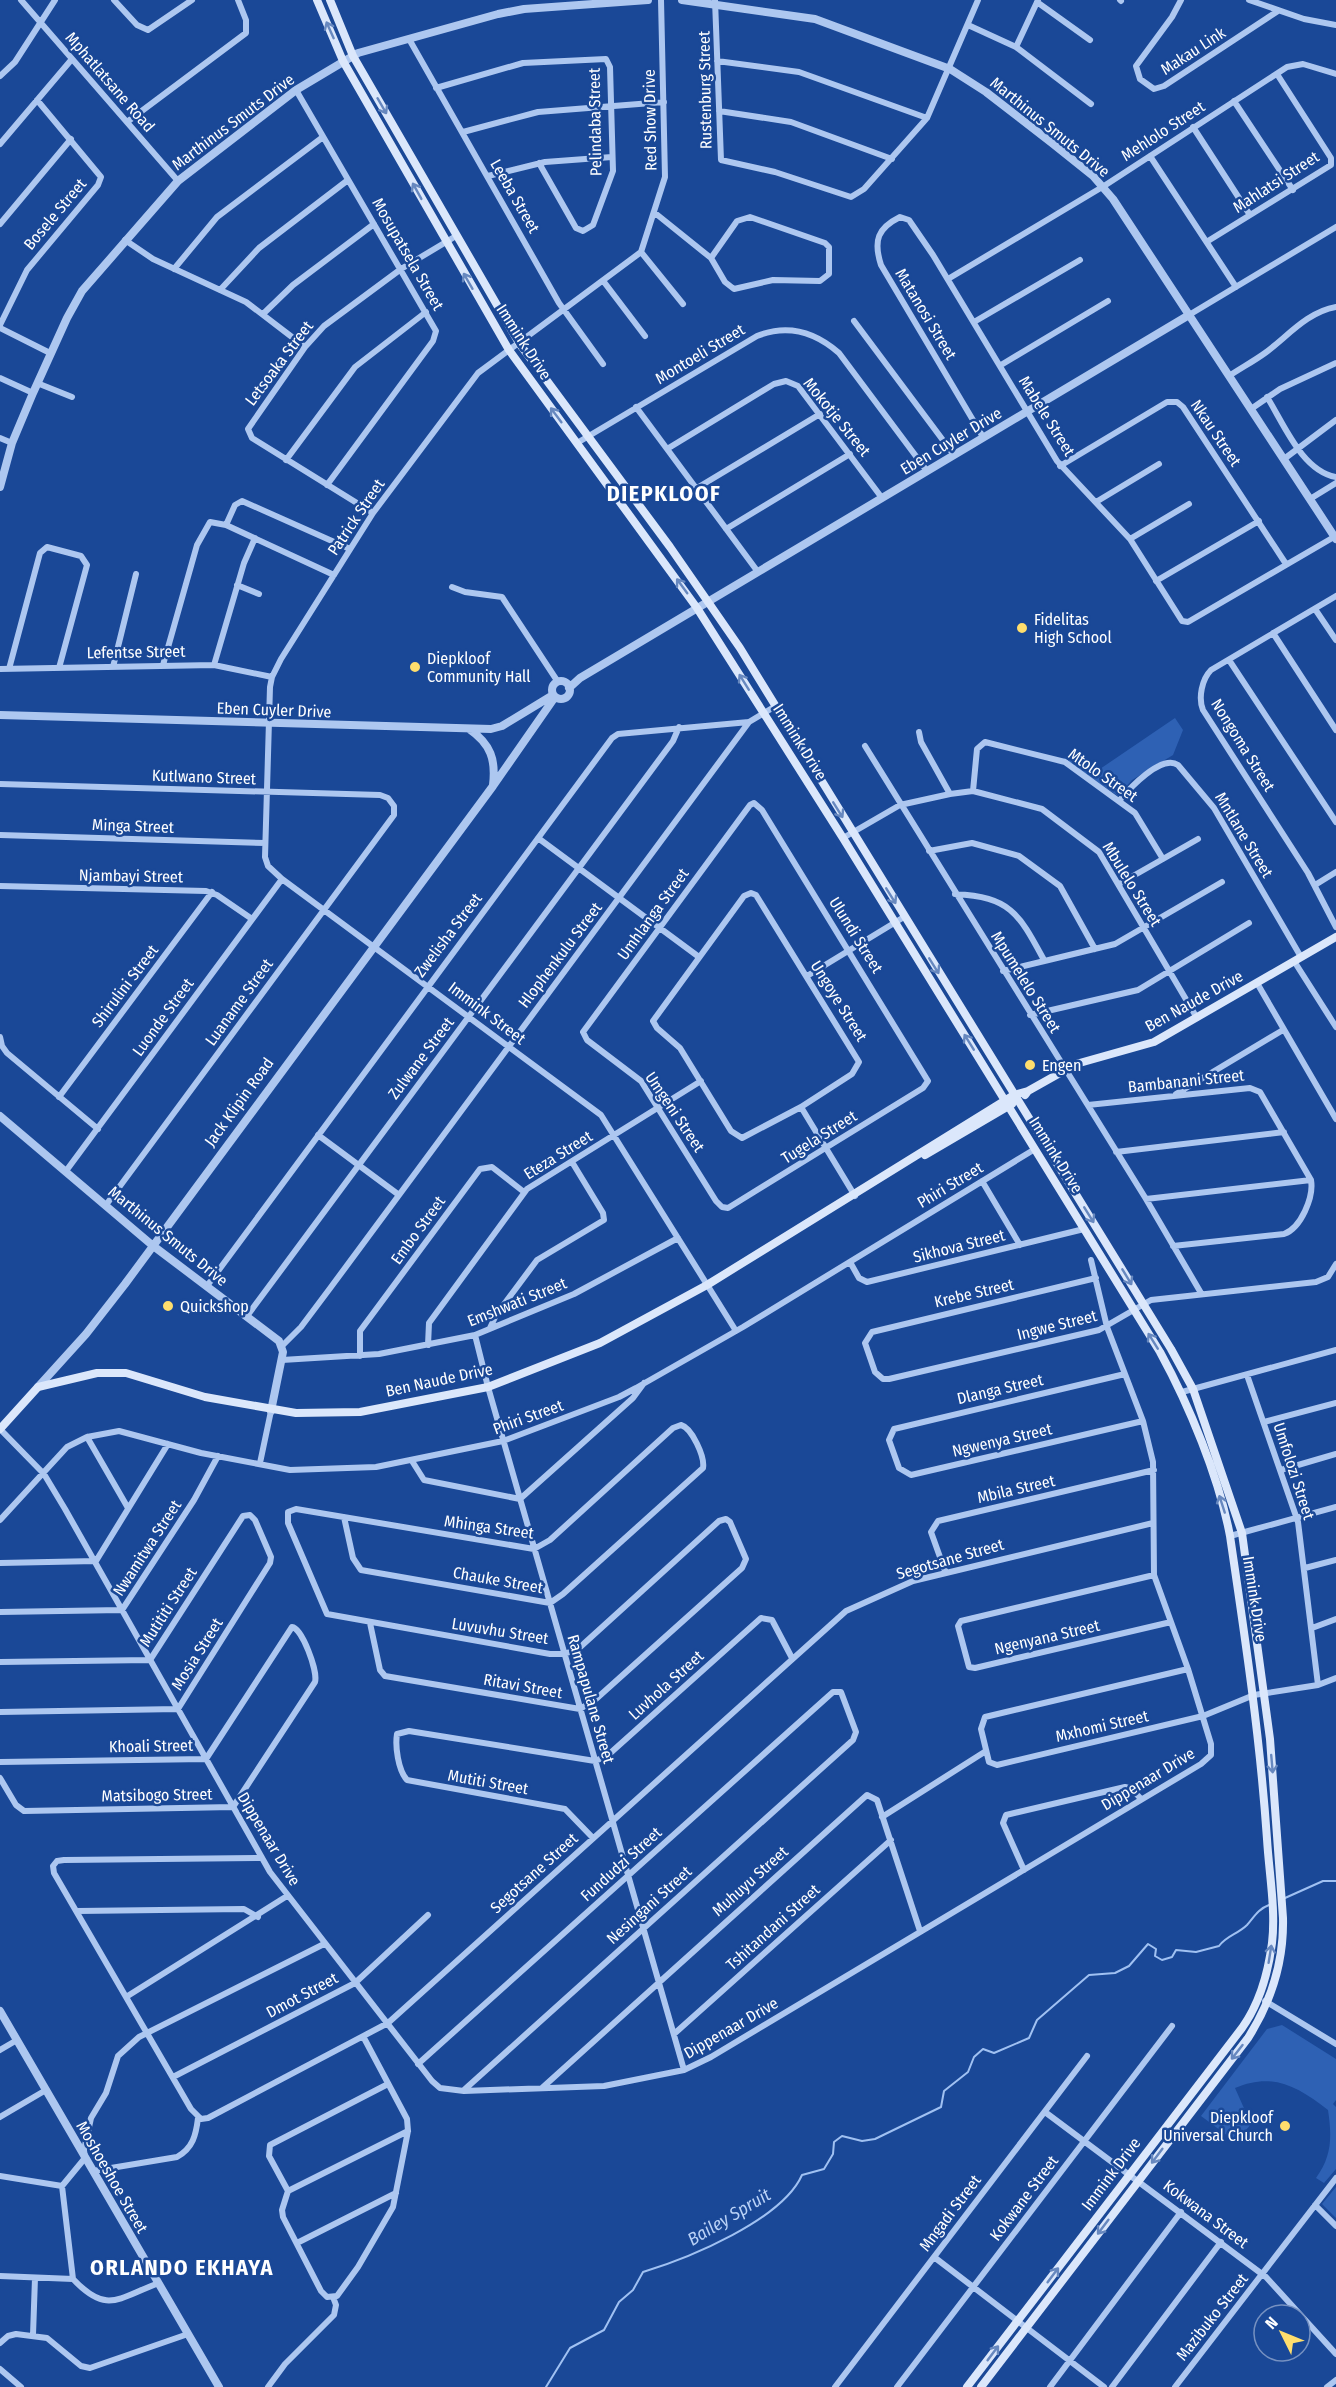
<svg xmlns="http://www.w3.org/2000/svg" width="1336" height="2387" font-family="'Fira Sans Condensed',sans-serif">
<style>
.green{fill:#2e61b4}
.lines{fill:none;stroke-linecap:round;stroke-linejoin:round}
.stream{stroke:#a0c1f2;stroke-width:2}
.minor{stroke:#adc7f0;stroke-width:6}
.tertiary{stroke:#adc7f0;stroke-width:8}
.secondary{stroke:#dbe7fb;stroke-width:8}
.oneway{stroke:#6788bf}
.poi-dot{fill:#ffde6d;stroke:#1a4897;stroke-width:2}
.labels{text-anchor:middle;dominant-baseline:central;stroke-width:5;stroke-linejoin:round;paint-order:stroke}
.street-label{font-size:16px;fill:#fff;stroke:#1a4897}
.poi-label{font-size:16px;fill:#fff;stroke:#1a4897;text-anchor:start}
.water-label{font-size:18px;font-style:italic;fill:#bad2f7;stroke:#1a4897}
.district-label{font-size:22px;font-weight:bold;letter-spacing:1.5px;fill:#fff;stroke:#1a4897}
</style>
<rect width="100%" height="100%" fill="#1a4897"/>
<path class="green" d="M1175 718 1183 730 1173 755 1132 780 1118 796 1064 759 1066 756 1097 771Z
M1282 2025 1336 2059V2100L1333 2104 1336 2107V2169L1324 2183 1316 2178C1332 2156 1332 2137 1328 2110 1297 2086 1272 2072 1235 2088L1251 2124 1236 2142 1201 2116 1267 2029Z
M1336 2187V2218L1322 2204Z"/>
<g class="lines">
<path class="stream" d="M1285 1898 1323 1881H1336
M546 2387 570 2348 604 2330 619 2302 633 2290 643 2272C689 2258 782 2220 802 2175L824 2169 833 2154 834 2142 842 2136 862 2141 875 2139 941 2107 944 2091 968 2072 974 2057 983 2049 994 2053 1029 2038 1037 2020 1089 1975 1115 1973 1129 1966 1148 1944 1156 1949 1155 1956 1162 1960 1172 1957 1176 1950 1196 1952 1219 1946C1226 1936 1238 1934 1247 1925 1254 1917 1258 1909 1269 1905"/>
<path class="minor" d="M21 0 178 181
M114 0 137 25 148 30 192 0
M661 0 665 177 641 252 478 373 373 513 281 659 272 677 270 687 265 857 268 866 282 879 601 1115 736 1331
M715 0 721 160 775 172 851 197 864 189 927 118 978 0
M1120 0 1121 1
M1181 0 1172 17 1136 66 1140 79 1154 89 1164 86 1278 11
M1249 0 1304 19 1336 25
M1037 2 1090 40
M968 25 1016 47 1091 104
M409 39 559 303 603 364
M1016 47 1038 0
M717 61 799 72 927 118
M0 76 15 62 55 0
M436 88 523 63 606 59 610 67 613 171 593 225 583 231 576 228 539 163
M296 90 436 331 433 341 327 485
M1234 101 1293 190
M719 111 791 122 892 159
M127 122 246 33V20L238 0
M1193 127 1250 215
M463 132 538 112 664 102
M0 144 72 59
M1150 156 1236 287
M488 176 545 162 612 157
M655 213 711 258 725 282 734 289 773 280 820 281 829 274V247L825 243 750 217 737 221 711 258
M0 224 71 139
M125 240 153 259 246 302 305 347
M1208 241 1331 165V158L1277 74
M641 252 683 304
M174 269 217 217 323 137
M948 279 1104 186 1287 67 1303 64 1336 74
M604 282 645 336
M220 290 259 248 348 180
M263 314 293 285 374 224
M1189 315 1336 227
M854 321 954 455
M974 322 1080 260
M0 325 27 270 98 185 101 177 37 100
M0 328 50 353
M1001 365 1108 301
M1229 376C1241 368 1254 361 1265 353 1287 337 1307 312 1336 307
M0 378 33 393
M37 383 72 397
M1267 397C1284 424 1302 471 1336 477
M636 407 758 572
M1251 409 1280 389 1336 363
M983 437 881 265C873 240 878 228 900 217L909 220 933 255 1057 461 1130 539 1182 621 1188 622 1334 537
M0 438 12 443
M577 443 757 336C787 324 815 332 839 353L927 471
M667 449 774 384 786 381 798 386 882 498
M1284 459 1336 420
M286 460 355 367 426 312
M1060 466 1167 402H1177L1183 407 1286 564
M697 488 820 414
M1310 499 1336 483
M1096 502 1159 464
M373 513 252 438 248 429 305 347 324 326 401 269 456 236
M226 525 235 505 242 501 350 549
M726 529 850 454
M1130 539 1189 504
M1156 581 1259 521
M237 585 259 594
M452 587 465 592 502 597 558 682
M1336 596 1211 670C1202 679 1198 698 1203 710L1308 873 1336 927
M1315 609 1336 640
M1273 633 1336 730
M1229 660 1336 822
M163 665 197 545 210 522 226 525 334 575
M214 665 244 563 255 538
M113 667 136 574
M0 669 214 665 272 677
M9 669 40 553 47 547 81 556 87 565 59 668
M919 732 921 742 950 794
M865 746 1146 1199 1201 1293
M0 784 380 795 388 798 394 806V815L106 1205
M973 791 977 749 985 742 1065 762 1135 813 1163 859
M1119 801C1129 789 1161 754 1178 765L1214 808 1301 957
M754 803 762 810 928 1081 923 1088 728 1208 722 1207 716 1201 641 1081 587 1040 583 1032 750 805Z
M0 835 265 843
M538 838 699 957
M843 838 900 805 950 794 973 791 1042 809 1099 852 1197 1018
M929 851 972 843 1019 856 1060 886 1095 949
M1119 884 1198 839
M1315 885 1336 872
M0 886 206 891 217 895 252 919
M751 893 756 895 859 1062 852 1074 801 1107 742 1138 731 1131 680 1048 657 1028 653 1021 744 896Z
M955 894C1011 897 1019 914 1044 960
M1294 961 1336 1027
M1003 971 1115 944 1222 882
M807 976 904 917
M1257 983 1336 1119
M1030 1015 1138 990 1249 923
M0 1037 2 1046 7 1053 98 1129
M1176 1094 1283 1030
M59 1097 212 892
M1088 1105 1250 1088 1260 1092 1311 1180C1314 1197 1301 1228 1284 1234L1173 1246
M801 1107 855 1196
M318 1135 399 1195
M1116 1152 1284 1132
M66 1171 282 879
M982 1181 1020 1245
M1146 1199 1311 1180
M850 1262 859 1278 867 1282 1084 1229
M1096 1278 872 1332 865 1343 875 1372 883 1379H889L1099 1330 1151 1300 1316 1282 1328 1277 1336 1264
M207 1286 612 738 618 734 749 722 774 707
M247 1316 673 741 679 727
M490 1328 496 1315 537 1260 604 1220 603 1213 572 1162
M475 1335 488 1387 684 2070
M428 1345 429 1323 527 1189 701 1081
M282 1346 301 1327 331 1287 749 722
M360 1356V1331L480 1169 492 1167 524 1192
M282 1360 379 1354 475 1335 574 1294 678 1238
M1125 1374 894 1429 889 1440 899 1468 911 1475 1143 1421
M1247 1375 1298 1522 1318 1685
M1182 1392 1336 1350
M1264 1422 1336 1403
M0 1429 44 1474 65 1509 270 1872 432 2081 440 2088 464 2091 604 2086 684 2070 711 2057 1201 1764 1211 1755V1744L1188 1669 1154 1575 1153 1462 1143 1421 1107 1327 1091 1260
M87 1437 128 1508
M412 1461 424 1480 520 1499 633 1398 644 1383
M260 1463 271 1411
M1281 1470 1336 1454
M344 1517 353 1558 361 1570 550 1603 563 1594 703 1468C705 1457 692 1428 681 1425L673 1428 550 1540 534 1549 296 1509 288 1512V1523L327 1614 550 1654H564L578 1649 719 1521 726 1519 730 1522 746 1559 742 1568 596 1699 580 1709 385 1676 380 1670 370 1623
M0 1520 67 1447 87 1437 119 1431 201 1453 290 1470 376 1467 503 1441 619 1397 636 1388 743 1327 1035 1149
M1230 1536 1336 1507
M0 1563 96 1561 168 1444
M1305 1568 1336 1560
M945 1571 931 1532 938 1521 1154 1470
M1154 1575 961 1621 958 1626 969 1667 975 1668 1171 1622
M0 1612 122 1610 194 1500 218 1456
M1312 1628 1336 1619
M0 1662 150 1660 243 1516 250 1515 255 1520 271 1557 270 1563 178 1709 0 1712
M1188 1669 985 1717 981 1729 989 1762 997 1765 1203 1716 1254 1695 1318 1685 1336 1678
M0 1762 206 1759 292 1627C302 1628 318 1671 315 1682L233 1807 24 1811 16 1805 0 1778
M882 1817 986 1751
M593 1838 565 1809 407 1780C398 1770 395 1746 397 1734L409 1731 595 1761 607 1756 761 1618 772 1620 792 1658
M262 1858 64 1860 57 1861 53 1866 54 1873 191 2109 201 2119 208 2118 388 2023 846 1611 913 1581 1153 1523
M1024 1870 1003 1823 1006 1815 1125 1787 1132 1789 1141 1799
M77 1911 244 1909 258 1917
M126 1997 287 1896
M1265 2001 1336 2044
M674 2034 891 1840
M0 2050 17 2040
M418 2064 833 1692H841L856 1732 853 1740 464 2090
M173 2077 355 1983 428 1915
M542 2088 867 1795 877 1800 920 1931
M1045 2112 1266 2277 1336 2354
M0 2117 46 2090
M93 2171 177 2157C193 2148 196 2135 198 2118
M0 2176 62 2186 85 2158 84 2150 91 2118 106 2093 118 2056 139 2037 324 1944
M62 2186 73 2279C107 2315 118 2298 159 2283
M288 2191 282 2210 283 2217 321 2291 327 2297 337 2296 358 2267 393 2207 408 2131 407 2119 364 2038
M288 2191 269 2156 270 2145 388 2084
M288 2191 408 2131
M1315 2205 1336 2226
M297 2243 396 2193
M934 2257 1104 2387
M0 2276 73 2279
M33 2335 35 2278
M0 2343 8 2336 16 2334 47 2338 81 2366 90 2368 188 2334
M0 2369 21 2387
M268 2387 285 2364 334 2315 336 2305 333 2297
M835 2387 1087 2056
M897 2387 1172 2026
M1050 2387 1181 2212
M1112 2387 1221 2242
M1175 2387 1336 2178
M1327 2387 1336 2380"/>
<path class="tertiary" d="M682 0 815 19 950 69 986 92 1052 143 1093 176 1113 199 1336 539
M0 487 12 443 33 393 67 318 82 291 178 181 296 90 358 53 498 14 524 9 648 0
M552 690a9 9 0 1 1 18 0a9 9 0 1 1-18 0Z
M569 688 580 678 1189 315
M0 715 491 729 502 726 553 695
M469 729C491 744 496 760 493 785
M0 1116 152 1245 279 1341 283 1352 271 1411
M38 1387 86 1334 125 1284 493 786 555 697
M0 2011 219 2387"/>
<path class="secondary" d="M317 0 343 61 509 350 697 608 843 838 1160 1352C1189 1405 1219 1477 1230 1536 1245 1637 1260 1737 1267 1839 1269 1873 1276 1910 1272 1943 1268 1974 1260 2003 1242 2028L967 2387
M330 0 353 56 519 343 670 547 740 648 1171 1349 1193 1389 1242 1533 1270 1739 1283 1918C1284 1961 1271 2002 1248 2038L981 2387
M1025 1095 1028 1091 1076 1064 1154 1042 1336 937
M925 1155 1012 1104
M0 1429 38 1387 97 1373H126L205 1397 296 1413 360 1412 488 1387 600 1343 707 1285 1014 1095 1028 1091"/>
</g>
<defs><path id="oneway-shaft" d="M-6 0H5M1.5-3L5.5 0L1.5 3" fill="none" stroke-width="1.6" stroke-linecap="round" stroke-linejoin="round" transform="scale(1.5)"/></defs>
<g class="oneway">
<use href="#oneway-shaft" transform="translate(330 30) rotate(-114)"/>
<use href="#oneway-shaft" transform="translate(382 106) rotate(60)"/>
<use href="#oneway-shaft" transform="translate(417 191) rotate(-119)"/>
<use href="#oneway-shaft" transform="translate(468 281) rotate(-120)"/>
<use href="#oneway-shaft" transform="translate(556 415) rotate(-127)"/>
<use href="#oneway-shaft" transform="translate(682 586) rotate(-126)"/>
<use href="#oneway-shaft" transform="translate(744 682) rotate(-122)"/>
<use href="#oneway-shaft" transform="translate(838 810) rotate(58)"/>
<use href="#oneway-shaft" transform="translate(891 896) rotate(58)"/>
<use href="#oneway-shaft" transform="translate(934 966) rotate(58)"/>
<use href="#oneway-shaft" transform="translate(969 1042) rotate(-122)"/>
<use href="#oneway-shaft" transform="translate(1089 1215) rotate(58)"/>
<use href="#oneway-shaft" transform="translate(1127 1277) rotate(59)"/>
<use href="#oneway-shaft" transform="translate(1153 1341) rotate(-122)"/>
<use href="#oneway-shaft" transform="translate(1222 1504) rotate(-108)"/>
<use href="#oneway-shaft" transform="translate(1272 1764) rotate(85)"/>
<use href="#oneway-shaft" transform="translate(1270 1954) rotate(-81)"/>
<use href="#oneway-shaft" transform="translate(1237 2052) rotate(128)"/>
<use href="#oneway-shaft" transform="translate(1157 2156) rotate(127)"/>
<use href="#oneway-shaft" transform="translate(1103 2227) rotate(127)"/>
<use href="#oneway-shaft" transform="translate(1053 2275) rotate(-53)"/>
<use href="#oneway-shaft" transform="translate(993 2353) rotate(-53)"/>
</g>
<g class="poi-dot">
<circle cx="1022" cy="628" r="6"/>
<circle cx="415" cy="667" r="6"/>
<circle cx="1030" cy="1065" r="6"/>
<circle cx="168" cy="1306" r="6"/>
<circle cx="1285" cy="2126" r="6"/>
</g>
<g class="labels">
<g class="street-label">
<text transform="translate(1193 51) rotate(-33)">Makau Link</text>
<text transform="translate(110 82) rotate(49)">Mphatlatsane Road</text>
<text transform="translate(705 90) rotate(-91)">Rustenburg Street</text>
<text transform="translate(650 120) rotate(-91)">Red Show Drive</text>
<text transform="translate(233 122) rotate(-37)">Marthinus Smuts Drive</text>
<text transform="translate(595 122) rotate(-91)">Pelindaba Street</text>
<text transform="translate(1050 127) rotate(39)">Marthinus Smuts Drive</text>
<text transform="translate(1163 131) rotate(-33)">Mehlolo Street</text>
<text transform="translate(1276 182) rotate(-33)">Mahlatsi Street</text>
<text transform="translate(515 196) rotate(60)">Leeba Street</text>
<text transform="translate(55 214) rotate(-50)">Bosele Street</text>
<text transform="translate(408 254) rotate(60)">Mosupatsela Street</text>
<text transform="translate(926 314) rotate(59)">Matanosi Street</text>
<text transform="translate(524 342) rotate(57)">Immink Drive</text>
<text transform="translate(700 354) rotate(-31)">Montoeli Street</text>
<text transform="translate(279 363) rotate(-53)">Letsoaka Street</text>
<text transform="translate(1047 416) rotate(58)">Mabele Street</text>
<text transform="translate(837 417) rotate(51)">Mokotje Street</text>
<text transform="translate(1216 433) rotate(56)">Nkau Street</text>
<text transform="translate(951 441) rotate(-31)">Eben Cuyler Drive</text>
<text transform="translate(356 517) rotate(-56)">Patrick Street</text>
<text transform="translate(136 652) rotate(-1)">Lefentse Street</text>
<text transform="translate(274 710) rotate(2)">Eben Cuyler Drive</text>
<text transform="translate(800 742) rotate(58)">Immink Drive</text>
<text transform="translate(1243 745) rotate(58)">Nongoma Street</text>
<text transform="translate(1103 775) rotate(35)">Mtolo Street</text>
<text transform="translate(204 777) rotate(2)">Kutlwano Street</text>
<text transform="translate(133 826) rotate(2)">Minga Street</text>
<text transform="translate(1244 835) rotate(59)">Mntlane Street</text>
<text transform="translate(131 876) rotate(1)">Njambayi Street</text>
<text transform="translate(1132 884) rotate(58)">Mbulelo Street</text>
<text transform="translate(653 914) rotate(-54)">Umhlanga Street</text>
<text transform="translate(448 935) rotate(-53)">Zwelisha Street</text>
<text transform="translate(856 935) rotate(58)">Ulundi Street</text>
<text transform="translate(560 955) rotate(-53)">Hlophenkulu Street</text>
<text transform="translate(1026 982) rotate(58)">Mpumelelo Street</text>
<text transform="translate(125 986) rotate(-53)">Shirulini Street</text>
<text transform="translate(839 1001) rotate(58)">Ungoye Street</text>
<text transform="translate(1194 1001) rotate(-29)">Ben Naude Drive</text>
<text transform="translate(239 1002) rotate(-54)">Luaname Street</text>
<text transform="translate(487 1013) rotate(37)">Immink Street</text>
<text transform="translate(163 1017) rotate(-54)">Luonde Street</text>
<text transform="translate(421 1058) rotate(-53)">Zulwane Street</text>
<text transform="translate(1186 1081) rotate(-6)">Bambanani Street</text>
<text transform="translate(239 1102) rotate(-54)">Jack Klipin Road</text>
<text transform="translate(675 1112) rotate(56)">Umgeni Street</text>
<text transform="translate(819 1137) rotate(-32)">Tugela Street</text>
<text transform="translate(558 1155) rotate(-32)">Eteza Street</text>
<text transform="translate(1056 1155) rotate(58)">Immink Drive</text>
<text transform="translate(950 1185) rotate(-31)">Phiri Street</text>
<text transform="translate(418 1230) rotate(-54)">Embo Street</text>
<text transform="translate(168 1236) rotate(39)">Marthinus Smuts Drive</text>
<text transform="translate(959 1246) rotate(-14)">Sikhova Street</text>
<text transform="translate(974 1293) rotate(-13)">Krebe Street</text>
<text transform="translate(517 1302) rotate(-22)">Emshwati Street</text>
<text transform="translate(1057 1325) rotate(-14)">Ingwe Street</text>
<text transform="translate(439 1380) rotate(-12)">Ben Naude Drive</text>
<text transform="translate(1000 1389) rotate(-13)">Dlanga Street</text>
<text transform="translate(528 1417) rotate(-20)">Phiri Street</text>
<text transform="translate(1002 1440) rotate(-13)">Ngwenya Street</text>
<text transform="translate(1294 1471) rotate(72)">Umfolozi Street</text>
<text transform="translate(1016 1489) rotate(-13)">Mbila Street</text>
<text transform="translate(489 1527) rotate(8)">Mhinga Street</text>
<text transform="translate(147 1548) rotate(-57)">Nwamitwa Street</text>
<text transform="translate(950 1559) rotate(-16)">Segotsane Street</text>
<text transform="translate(498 1580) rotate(10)">Chauke Street</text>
<text transform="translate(1255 1599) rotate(81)">Immink Drive</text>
<text transform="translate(168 1607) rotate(-57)">Mutititi Street</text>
<text transform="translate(500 1631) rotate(9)">Luvuvhu Street</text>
<text transform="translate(1047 1637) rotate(-13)">Ngenyana Street</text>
<text transform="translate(197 1654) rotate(-58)">Mosia Street</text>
<text transform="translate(666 1685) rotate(-42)">Luvhola Street</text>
<text transform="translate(523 1686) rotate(10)">Ritavi Street</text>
<text transform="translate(591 1699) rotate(74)">Rampapulane Street</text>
<text transform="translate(1102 1726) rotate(-13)">Mxhomi Street</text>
<text transform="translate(151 1746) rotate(-1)">Khoali Street</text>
<text transform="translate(1148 1779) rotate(-31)">Dippenaar Drive</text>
<text transform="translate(488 1782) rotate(10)">Mutiti Street</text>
<text transform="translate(157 1795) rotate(-1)">Matsibogo Street</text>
<text transform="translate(269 1839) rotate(59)">Dippenaar Drive</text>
<text transform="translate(621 1864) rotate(-42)">Fundudzi Street</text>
<text transform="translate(534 1873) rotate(-42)">Segotsane Street</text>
<text transform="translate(750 1881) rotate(-42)">Muhuyu Street</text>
<text transform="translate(649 1905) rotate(-42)">Nesingani Street</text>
<text transform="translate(773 1927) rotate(-42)">Tshitandani Street</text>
<text transform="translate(302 1995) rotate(-28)">Dmot Street</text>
<text transform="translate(731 2028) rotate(-30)">Dippenaar Drive</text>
<text transform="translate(1111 2174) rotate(-53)">Immink Drive</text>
<text transform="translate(112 2177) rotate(60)">Moshoeshoe Street</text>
<text transform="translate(1024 2198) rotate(-53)">Kokwane Street</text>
<text transform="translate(950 2213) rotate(-53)">Mngadi Street</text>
<text transform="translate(1206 2214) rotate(37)">Kokwana Street</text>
<text transform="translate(1212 2317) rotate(-52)">Mazibuko Street</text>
</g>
<g class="poi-label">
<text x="1034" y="619">Fidelitas<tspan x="1034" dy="18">High School</tspan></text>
<text x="427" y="658">Diepkloof<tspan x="427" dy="18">Community Hall</tspan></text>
<text x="1042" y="1065">Engen</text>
<text x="180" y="1306">Quickshop</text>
<text x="1273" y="2117" text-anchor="end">Diepkloof<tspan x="1273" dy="18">Universal Church</tspan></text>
</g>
<g class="water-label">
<text transform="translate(729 2217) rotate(-31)">Bailey Spruit</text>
</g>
<g class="district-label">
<text x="664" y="493">DIEPKLOOF</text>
<text x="182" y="2267">ORLANDO EKHAYA</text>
</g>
</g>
<g transform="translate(1282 2333) rotate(313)"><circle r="28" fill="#1a4897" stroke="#7691c1" stroke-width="1.5"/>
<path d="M0-4.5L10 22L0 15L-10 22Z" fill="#ffde6d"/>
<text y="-9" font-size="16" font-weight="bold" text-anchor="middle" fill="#ffffff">N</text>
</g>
</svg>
